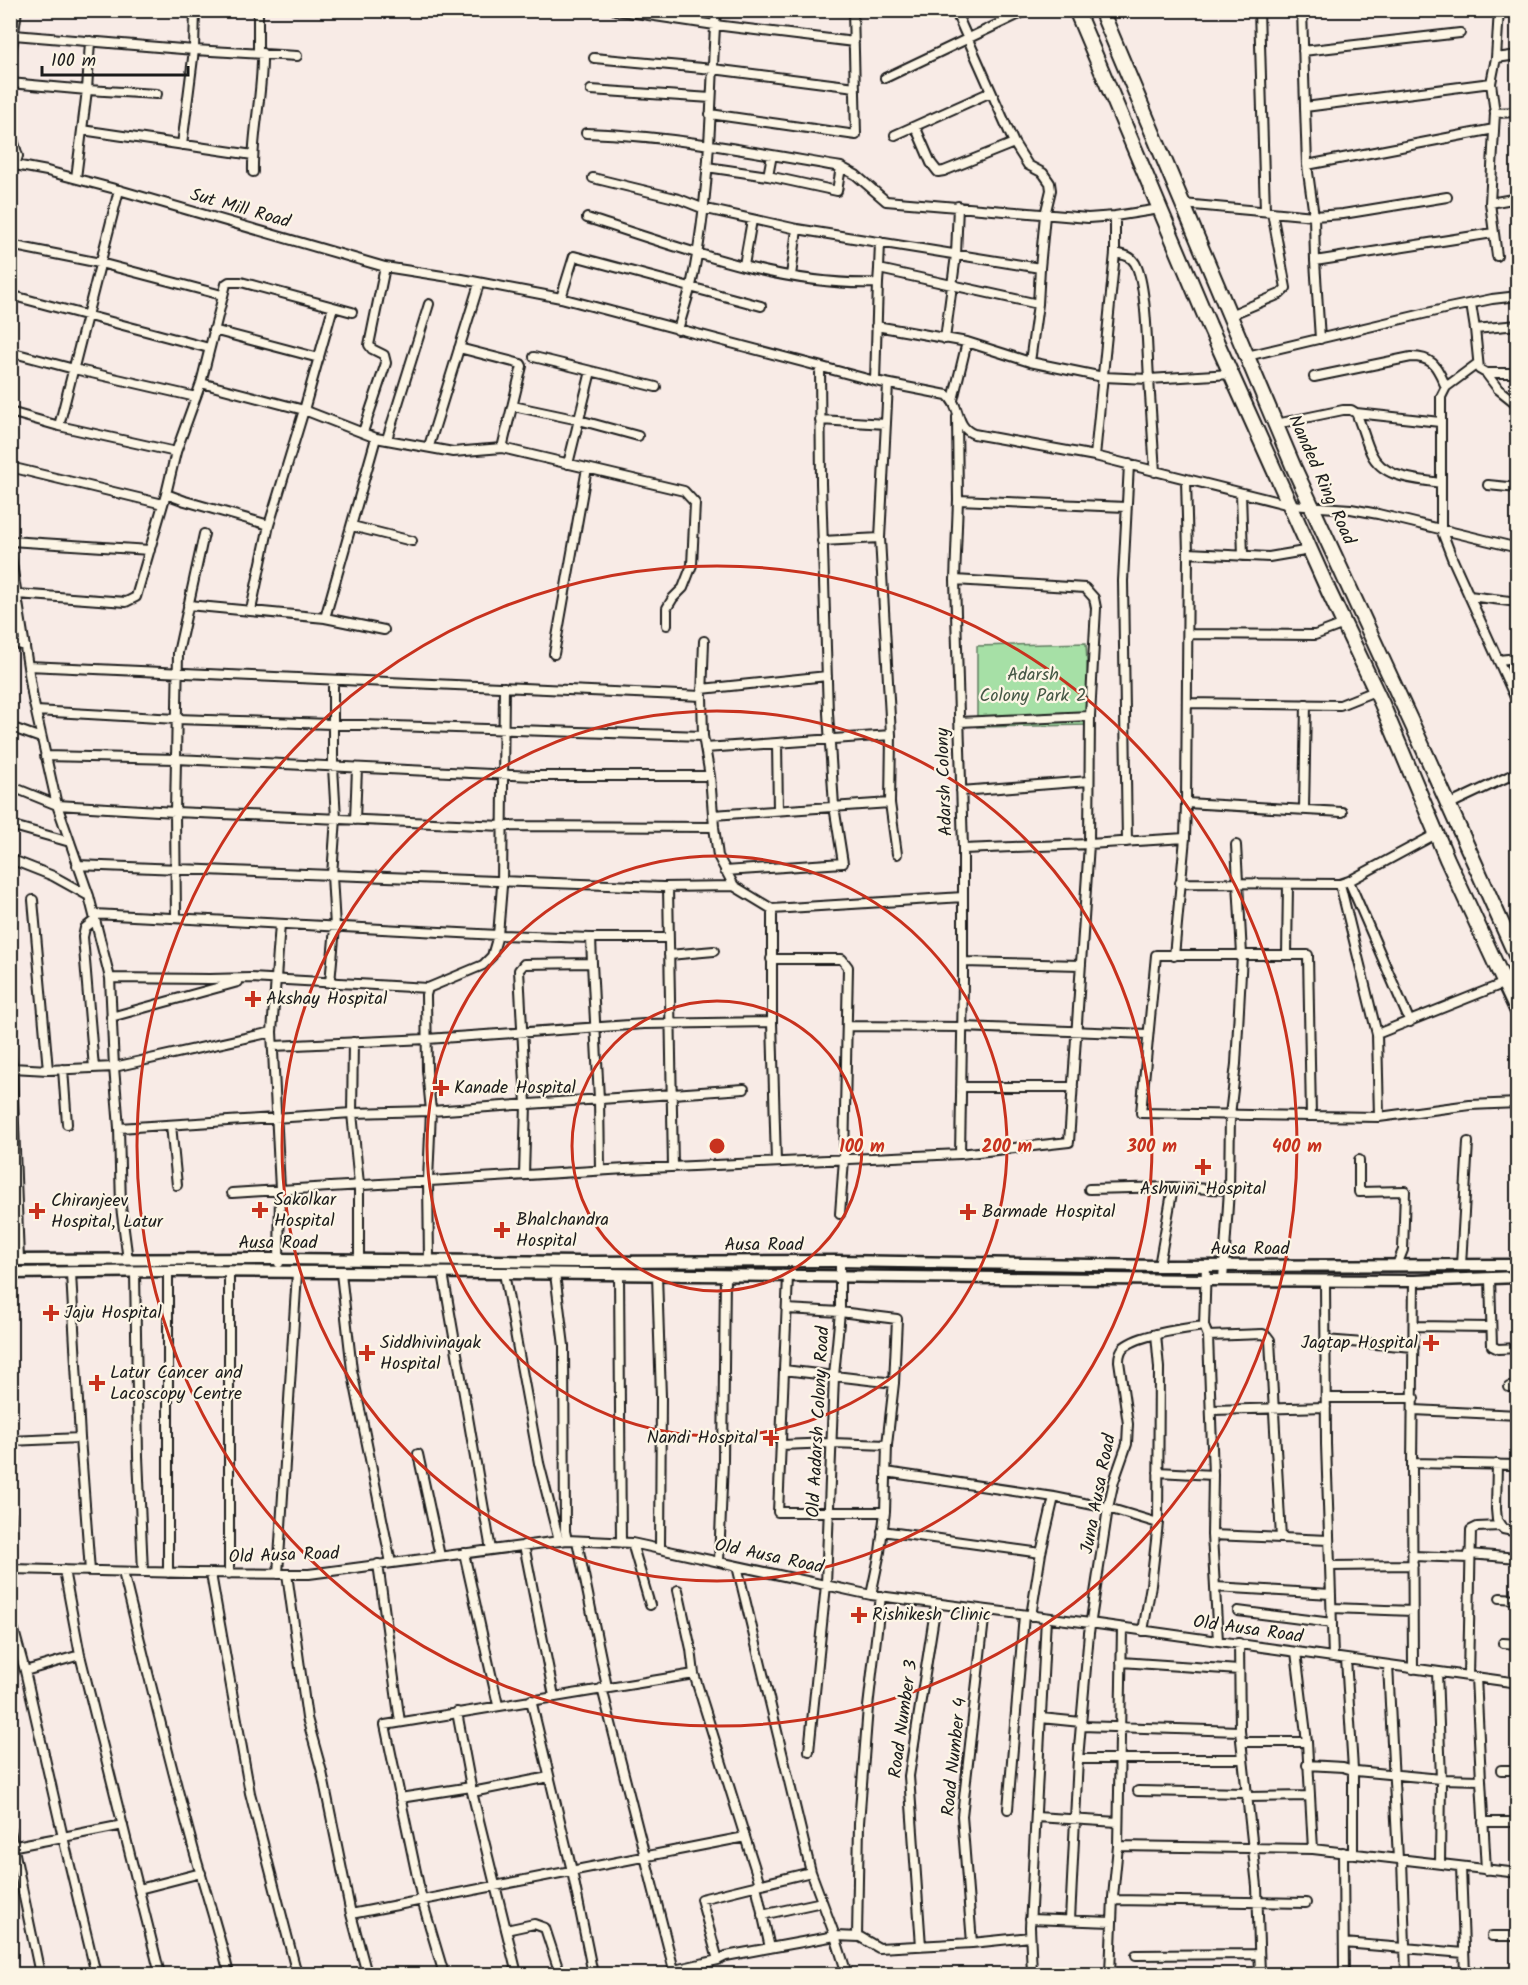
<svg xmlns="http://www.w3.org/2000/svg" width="1528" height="1985" font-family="Kalam,sans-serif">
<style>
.green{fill:#a6e0a6;stroke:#617e61;stroke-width:1.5}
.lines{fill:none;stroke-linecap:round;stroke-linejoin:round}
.street-casing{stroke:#1c1c1c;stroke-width:12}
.secondary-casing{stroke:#1c1c1c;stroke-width:15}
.highway-casing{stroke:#1c1c1c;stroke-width:18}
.street{stroke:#fcf5e5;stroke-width:8}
.secondary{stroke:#fcf5e5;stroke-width:10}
.highway{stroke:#fcf5e5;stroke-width:14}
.ring{fill:none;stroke:#c8321e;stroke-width:3}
.poi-dot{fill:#c8321e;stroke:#fcf5e5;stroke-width:2}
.labels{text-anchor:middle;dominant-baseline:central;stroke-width:4.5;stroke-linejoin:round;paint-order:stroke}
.street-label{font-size:18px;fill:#1c1c1c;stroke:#fcf5e5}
.park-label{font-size:18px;fill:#455745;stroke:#fcf5e5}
.poi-label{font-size:18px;fill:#1c1c1c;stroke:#fcf5e5;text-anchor:start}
.centre{fill:#c8321e;stroke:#fcf5e5;stroke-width:3}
.ring-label{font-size:18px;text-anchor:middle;font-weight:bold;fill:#c8321e;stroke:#fcf5e5;stroke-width:4.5;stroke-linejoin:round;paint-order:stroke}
</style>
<rect width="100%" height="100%" fill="#f8ebe6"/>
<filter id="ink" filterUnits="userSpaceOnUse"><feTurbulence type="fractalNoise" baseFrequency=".0167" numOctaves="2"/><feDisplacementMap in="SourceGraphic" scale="12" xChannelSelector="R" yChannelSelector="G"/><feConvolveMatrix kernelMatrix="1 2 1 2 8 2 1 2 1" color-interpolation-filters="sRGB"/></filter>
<g filter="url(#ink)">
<path class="green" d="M1086 643 1090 725 977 727V646Z"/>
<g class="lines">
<g class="street-casing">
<path id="street" d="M615 10 715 25 854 42
M955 10 1014 143 1028 165 1043 173 1050 183 1051 190 1045 215 1040 268 1038 304 1030 362
M1259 10 1265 211
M1302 10 1305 107
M128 12V10
M14 35 194 50 297 56
M1303 51 1460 33
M258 52V10
M594 58 713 69 855 87
M1496 58 1518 55
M10 63 17 10
M885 78 1028 10
M10 83 87 90 157 94
M591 90 711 98
M1495 113 1518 112
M710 114 856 135 853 10
M915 126 931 163 938 172 944 171 1014 143
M10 130 18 156 15 165
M82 130 253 155
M586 133C673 136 755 152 841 167
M895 135 991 92
M182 145 194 50 195 10
M1307 165 1494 129
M707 167 768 176 837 191 841 167 856 175 886 201 1088 218 1115 216 1160 209
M10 169 15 165 47 171 119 190 385 267 462 279 561 298 875 381 947 395C962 407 954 426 974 434L1095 456 1290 505 1351 509 1378 514 1518 548
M253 172C252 132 263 93 262 53
M768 176 772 155
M76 178 87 90 90 41
M593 178 679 199 702 208 797 229
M1447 197 1343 214 1314 216 1307 165 1305 107 1491 83
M1490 203 1495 113 1491 83 1496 58 1499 10
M1183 204 1314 216 1315 261 1493 233
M587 218C679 247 781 287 878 283L879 269 1038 304
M10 245 100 263 222 295
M1115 253C1123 255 1130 255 1135 263 1147 284 1147 352 1149 379L1231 374
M1497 256 1490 203 1518 198
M1315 261 1320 339
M744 265 752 220
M879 269 880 242
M791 276 797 229 1040 268
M10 295 209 348
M561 298 574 256 761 306
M1471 304 1475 329 1479 369 1486 373H1518
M333 307 304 410 376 438 453 452 502 448 522 366 521 364 459 348
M1230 315 1280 294 1286 288 1272 212
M876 326 967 342
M1475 329 1518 325
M213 330 319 358
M678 330C682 315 687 300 691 286 711 196 710 102 716 10
M945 339 956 255 958 206
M10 352 74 369 196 397
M1247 356 1444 309 1492 299 1518 296
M534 357 656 387
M1477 364 1446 387 1441 397V529L1452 558 1518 704
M1486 373 1498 389 1518 405
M1314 377 1411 357C1435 357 1437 368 1446 387
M875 381 878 283
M201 383 304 410 269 525 251 610
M953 400 967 342 1030 362 1103 377 1149 379 1155 472
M513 406 579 420 638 436
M10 412 59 426 176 452
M1356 413 1440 422
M957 417 958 500 955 580 963 849V980L960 1154
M820 420 886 424
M1276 424 1343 410H1351L1356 413C1362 426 1365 440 1371 453 1383 479 1416 479 1441 483
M59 426 119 190
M363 432 386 363 384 355 372 349 369 345 385 267
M387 439 429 304
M429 446 479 284
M502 448 684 491 695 503 692 565 683 588 673 598 667 608V625
M1095 456 1115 253V216
M568 464 591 371
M10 467 163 504
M1488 485 1518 488
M1241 493 1243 556
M166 494 176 452 201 383 226 284 229 282H241L352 312
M958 500 1126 507
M352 526 412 541
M880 538 888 384
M10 541 150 550
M822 541 880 538 891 735 890 803 897 854
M10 551 33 699 57 805 89 896 110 978 210 979 251 978 428 988
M1188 553 1269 557 1310 550
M10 592 17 594 126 602 136 597 166 494 185 501 269 525
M1469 596 1518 602
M188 605 325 618 384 630
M325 618 376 438
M1188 634 1315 635 1344 624
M704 641 702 696 703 736 710 776 714 827 718 856 734 886 772 909 963 897
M10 642 25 646
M554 654 587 468
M1498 660 1518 658
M28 666 702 696
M333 680V767L336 818 332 875 663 887 734 886
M702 689 827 676
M1187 703 1340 705 1375 691
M36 711 176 719 703 736
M959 722 1090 716
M10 727 41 738
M777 743 778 810
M705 748 891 735
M45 756 176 759 535 776H710
M10 786 57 805 175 812 503 826 714 827
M961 791 1089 781
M1186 803 1188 553 1186 480
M1448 805 1518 772
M1304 809 1306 704
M713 815 890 803
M355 820 357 768
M10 825 70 842
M1127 842 1123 581 1129 464
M963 849 1089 844 1185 838
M10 859 53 876 89 896
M77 865 332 875 335 927 330 983
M725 871 843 863 834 806 828 713 821 483 820 367
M1349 881 1410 1022
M1180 883 1340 884 1349 881 1436 834
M1340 884 1377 1034 1379 1117
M668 887 673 1167
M33 900 48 1070
M772 909V1022L776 1162
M94 914 498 935 591 938
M176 918 175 812 178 653 204 534
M669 955 714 951
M1287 955 1288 884
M1174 956 1185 838 1186 803 1342 812
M771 959H842L848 967 844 1159 840 1214
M963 962 1081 965
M592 963 591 938H668
M110 978 114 1067 119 1128 121 1207 128 1260
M111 1017 238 982
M847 1026 962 1027 1148 1034
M1377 1034 1505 983
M353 1042 352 1113 359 1184V1260
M10 1045 12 1068H10
M273 1046 427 1039 644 1024 772 1022
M94 1068 83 937 85 928 95 920
M63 1069 67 1124
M961 1087H1073
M1311 1116 1141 1113 1156 955H1308L1311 1116 1379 1117 1470 1105 1518 1103
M171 1125 177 1185
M119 1128 352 1113 431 1111 744 1089
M1359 1160V1192L1405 1191 1403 1250 1397 1265
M524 1175 526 1104 519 970 524 964 592 963 599 1099 600 1170
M1089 1189 1173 1187
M232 1193 626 1169 960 1154 1069 1142 1089 844 1090 716 1096 608 1094 598 1085 588 955 580
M19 1260 12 1068 48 1070 114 1067 272 1032
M429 1260 428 1180 431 1111 427 1070 426 995 428 988 483 965 492 956 498 935 502 886 504 687
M279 1263 280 1189 272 1032 280 924
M1461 1265 1468 1142
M1159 1266 1173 1187 1229 1190
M1206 1266 1204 1326 1208 1336 1213 1475 1212 1535 1218 1641
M135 1272 138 1456 143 1572
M229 1272V1574
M71 1273 80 1438 90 1571
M341 1273 352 1370 391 1563
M443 1273 491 1550
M504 1273 539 1463 559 1541
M555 1274 564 1346 565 1531 567 1540
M619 1275 621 1543
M657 1275 661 1397 660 1549
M788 1276 778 1512H885
M1490 1278 1492 1346 1498 1349 1518 1348
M1223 1280 1229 1190 1230 1115 1236 1064 1242 955 1236 845
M1325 1281 1326 1444 1333 1657
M787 1309 840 1312 897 1319 894 1383 887 1445 885 1512 880 1552 871 1595
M1414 1326 1491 1327
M1208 1336 1263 1334 1267 1336 1270 1340 1281 1538
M1325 1340 1414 1347
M784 1370 894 1383
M1509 1387H1518
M1326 1398H1414
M1212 1410 1326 1407
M1414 1410 1518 1415
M10 1441 80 1438
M781 1445 832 1443 887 1445
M418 1454 440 1556
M1412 1463 1518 1465
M1497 1464 1496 1509 1497 1520 1503 1529 1518 1532
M1158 1472 1213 1475
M1054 1497 1108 1508 1158 1523
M10 1515 12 1569
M882 1531 1041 1553 1054 1497 886 1472
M1212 1535 1329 1540
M577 1541 607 1687
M632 1543 650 1605
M524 1545 554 1696
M464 1553 498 1705
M1469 1554 1518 1558
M1413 1556 1469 1558
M719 1562 723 1460 725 1276
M378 1564 400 1722
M737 1566 811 1872 701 1899 718 1960 726 1956 835 1936 847 1974
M1330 1566 1413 1565
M10 1569 189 1573 309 1574 567 1540 632 1543 871 1595 1090 1623 1518 1683
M64 1570 80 1655 160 1974
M123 1572C146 1665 169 1759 194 1851 206 1893 219 1933 229 1974
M168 1573V1271
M211 1574 250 1793 297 1974
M278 1574 297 1273
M287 1574 307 1718 322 1772 351 1914 745 1837 760 1884
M1215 1587 1331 1594
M678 1590 691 1649 694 1674 745 1837
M1500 1598 1518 1599
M1332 1608 1413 1611
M1238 1611 1332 1623
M10 1616 25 1671 80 1655
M1031 1616 1041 1553
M1143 1631 1151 1585 1158 1523 1159 1368 1156 1334
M1239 1643 1240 1731 1257 1886 1260 1974
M1503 1643 1518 1644
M1296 1652 1307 1742 1313 1849 1518 1873
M1346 1659 1353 1769V1853
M1121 1662 1239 1670
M1388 1665 1398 1859
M1413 1669 1412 1463 1414 1281
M25 1671 63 1837 123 1825
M1437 1672 1441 1779 1440 1864
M1468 1676 1471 1530 1477 1527 1500 1526
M1476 1677 1481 1780
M602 1688 675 1974
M531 1700 572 1871 593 1974
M457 1712 472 1792 549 1777
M1041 1718 1081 1722
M1081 1726 1240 1731
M1242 1742H1307
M809 1751 826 1585 834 1376 840 1312V1261
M1078 1759H1243
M1307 1765 1343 1767 1356 1771 1441 1779 1481 1780 1486 1870
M1501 1770H1518
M1138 1791 1247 1793
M472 1792 517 1974
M1247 1797 1309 1796
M400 1798 471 1787
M1008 1809 1024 1615
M1036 1817 1118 1822
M1483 1822H1518
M10 1830 40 1974
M1118 1846 1122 1628
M10 1847 63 1837 96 1974
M1343 1852 1344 1974
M1402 1860 1406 1974
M1461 1867 1465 1974
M811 1872 835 1936 860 1937 879 1948 972 1943 1030 1937
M756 1885 770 1948
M139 1889 201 1873
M1113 1900 1306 1903
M351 1914 367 1974
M762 1915 822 1902
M1030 1919 1112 1922
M1070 1920 1078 1759 1089 1633 1108 1508 1114 1481 1127 1444 1128 1424 1119 1361C1119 1355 1120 1351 1124 1347 1140 1334 1183 1329 1204 1326
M506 1930 534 1924 545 1928 560 1974
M1492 1936H1518
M857 1937 859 1823 868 1707 881 1596
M972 1943 962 1816 985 1610
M1344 1943 1464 1953
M921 1946 909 1776 936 1604
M1136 1955 1259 1954
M674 1970 718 1960
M444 1974 422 1900 385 1725 694 1674
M1032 1974 1030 1927 1046 1618
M1110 1974 1113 1897 1118 1846 1313 1849"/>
</g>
<g class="secondary-casing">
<path id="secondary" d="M10 1260 279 1259 580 1262 837 1261 1159 1266 1518 1265
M10 1273 168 1271 504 1273 1205 1280 1414 1281 1518 1277"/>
</g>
<g class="highway-casing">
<path id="highway" d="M1076 10 1209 325 1329 592 1382 704 1447 859 1518 1012
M1101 10 1294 468 1424 750 1518 960"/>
</g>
<use href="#street" class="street"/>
<use href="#secondary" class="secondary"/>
<use href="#highway" class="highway"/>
</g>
</g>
<g class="ring">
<circle cx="717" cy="1146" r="145"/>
<circle cx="717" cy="1146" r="290"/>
<circle cx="717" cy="1146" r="435"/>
<circle cx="717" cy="1146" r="580"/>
</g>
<g class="poi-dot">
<path d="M250 990h6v6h6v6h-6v6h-6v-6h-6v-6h6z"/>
<path d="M438 1079h6v6h6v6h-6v6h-6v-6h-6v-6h6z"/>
<path d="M1200 1158h6v6h6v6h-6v6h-6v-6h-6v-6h6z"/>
<path d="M257 1201h6v6h6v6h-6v6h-6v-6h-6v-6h6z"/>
<path d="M34 1202h6v6h6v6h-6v6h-6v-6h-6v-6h6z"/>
<path d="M965 1203h6v6h6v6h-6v6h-6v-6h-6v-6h6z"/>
<path d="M499 1221h6v6h6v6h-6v6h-6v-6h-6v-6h6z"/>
<path d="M48 1304h6v6h6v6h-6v6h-6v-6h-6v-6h6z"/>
<path d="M1428 1334h6v6h6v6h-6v6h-6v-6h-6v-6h6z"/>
<path d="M364 1344h6v6h6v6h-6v6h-6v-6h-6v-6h6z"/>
<path d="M94 1374h6v6h6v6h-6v6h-6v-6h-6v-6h6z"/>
<path d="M768 1429h6v6h6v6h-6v6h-6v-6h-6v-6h6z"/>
<path d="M856 1606h6v6h6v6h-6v6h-6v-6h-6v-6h6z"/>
</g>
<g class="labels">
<g class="street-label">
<text transform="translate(240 209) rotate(16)">Sut Mill Road</text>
<text transform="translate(1321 480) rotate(66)">Nanded Ring Road</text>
<text transform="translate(945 782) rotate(-92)">Adarsh Colony</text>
<text x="278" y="1243">Ausa Road</text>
<text x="764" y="1245">Ausa Road</text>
<text x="1250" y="1249">Ausa Road</text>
<text transform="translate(819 1422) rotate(-87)">Old Aadarsh Colony Road</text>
<text transform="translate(1099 1494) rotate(-79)">Juna Ausa Road</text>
<text transform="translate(284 1556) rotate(-2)">Old Ausa Road</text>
<text transform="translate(769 1557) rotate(12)">Old Ausa Road</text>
<text transform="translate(1248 1630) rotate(8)">Old Ausa Road</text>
<text transform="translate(904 1719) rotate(-82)">Road Number 3</text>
<text transform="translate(955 1757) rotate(-84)">Road Number 4</text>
</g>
<g class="park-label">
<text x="1033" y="675">Adarsh<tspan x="1033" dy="21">Colony Park 2</tspan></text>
</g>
<g class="poi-label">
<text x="266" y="999">Akshay Hospital</text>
<text x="454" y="1088">Kanade Hospital</text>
<text x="1203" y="1189" text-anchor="middle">Ashwini Hospital</text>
<text x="274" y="1200">Sakolkar<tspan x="274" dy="21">Hospital</tspan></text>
<text x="51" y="1201">Chiranjeev<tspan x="51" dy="21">Hospital, Latur</tspan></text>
<text x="982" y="1212">Barmade Hospital</text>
<text x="516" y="1220">Bhalchandra<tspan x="516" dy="21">Hospital</tspan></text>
<text x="64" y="1313">Jaju Hospital</text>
<text x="380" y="1343">Siddhivinayak<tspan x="380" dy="21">Hospital</tspan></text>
<text x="1418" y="1343" text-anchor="end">Jagtap Hospital</text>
<text x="110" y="1373">Latur Cancer and<tspan x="110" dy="21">Lacoscopy Centre</tspan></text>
<text x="758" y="1438" text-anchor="end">Nandi Hospital</text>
<text x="872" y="1615">Rishikesh Clinic</text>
</g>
</g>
<circle cx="717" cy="1146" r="9" class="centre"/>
<g class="ring-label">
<text x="862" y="1152">100 m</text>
<text x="1007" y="1152">200 m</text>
<text x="1152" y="1152">300 m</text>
<text x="1297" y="1152">400 m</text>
</g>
<rect width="1528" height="1985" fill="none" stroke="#fcf5e5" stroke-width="36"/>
<rect x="18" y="18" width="1492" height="1949" fill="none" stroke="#1c1c1c" stroke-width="2" filter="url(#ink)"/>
<path d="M42 66v9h146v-9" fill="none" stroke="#1c1c1c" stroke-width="3"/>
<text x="51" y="66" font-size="18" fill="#1c1c1c" stroke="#fcf5e5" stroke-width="4.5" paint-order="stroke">100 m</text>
</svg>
